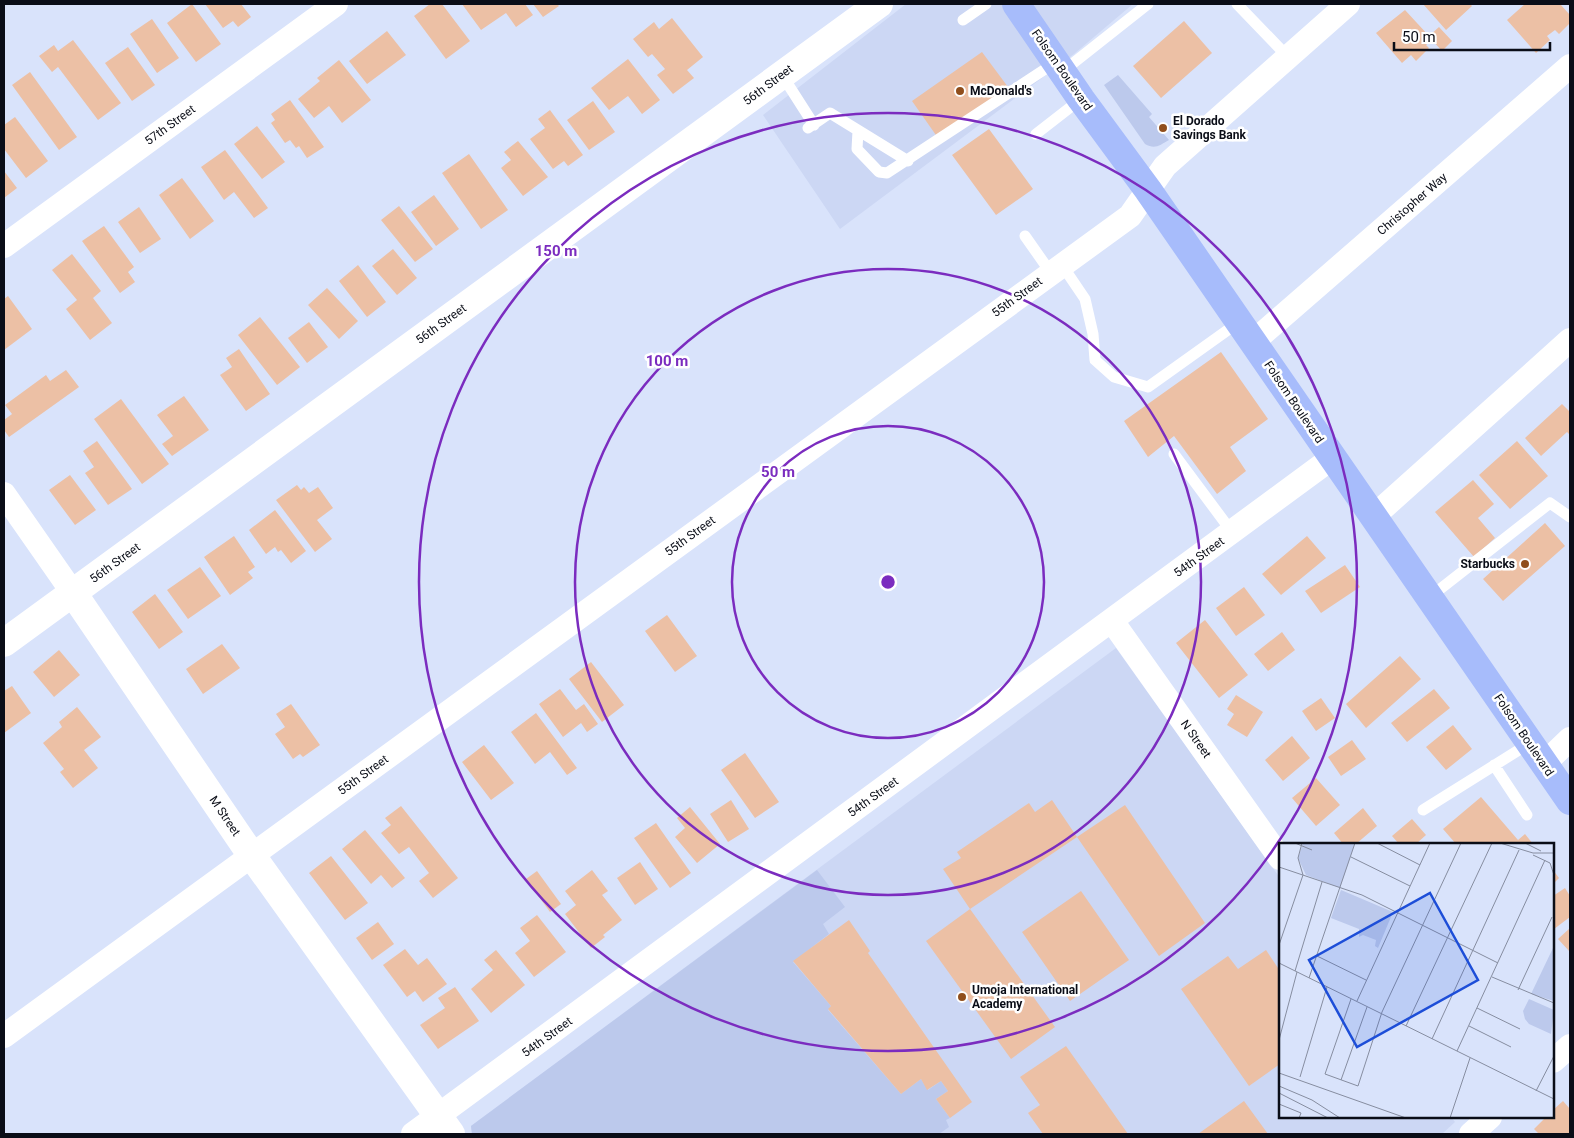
<svg xmlns="http://www.w3.org/2000/svg" width="1574" height="1138" font-family="Roboto,sans-serif">
<style>
.built{fill:#ccd7f4}
.green{fill:#bcc9ec}
.building{fill:#ecc0a5}
.lines{fill:none;stroke-linecap:round;stroke-linejoin:round}
.service{stroke:#fff;stroke-width:11}
.minor{stroke:#fff;stroke-width:24}
.tertiary{stroke:#fff;stroke-width:28}
.primary{stroke:#a7bcfb;stroke-width:28}
.ring{fill:none;stroke:#7b2cbf;stroke-width:2.5}
.poi-dot{fill:#904e1c;stroke:#fff;stroke-width:2}
.labels{text-anchor:middle;dominant-baseline:central;stroke-width:5;stroke-linejoin:round;paint-order:stroke}
.street-label{font-size:12px;fill:#0a0d17;stroke:#fff}
.poi-label{font-size:12px;font-weight:bold;fill:#0a0d17;stroke:#fff;text-anchor:start}
.inset-road{fill:none;stroke:#868da0;stroke-width:1}
.view{fill:#1d4ed8;fill-opacity:0.15;stroke:#1d4ed8;stroke-width:2.5}
.inset-edge{fill:none;stroke:#0a0d17;stroke-width:2.5}
.centre{fill:#7b2cbf;stroke:#fff;stroke-width:2.5}
.ring-label{font-size:15px;text-anchor:middle;font-weight:bold;fill:#7b2cbf;stroke:#fff;stroke-width:5;stroke-linejoin:round;paint-order:stroke}
</style>
<rect width="100%" height="100%" fill="#d9e3fb"/>
<path class="built" d="M906 4H1133L1074 54 840 229 763 115Z
M1116 648 1280 878V1117H1451L1455 1122 1442 1134H472L471 1126Z"/>
<path class="green" d="M1118 75 1152 114 1149 117 1169 140C1160 145 1155 150 1145 144L1104 85Z
M817 870 845 907 823 924 829 934 793 962 831 1006 828 1010 901 1094 921 1079 928 1090 941 1081 948 1091 936 1099 950 1118 946 1120 949 1127 939 1134H472L471 1126Z"/>
<path class="building" d="M192 4 221 44 196 62 167 23Z
M205 4H241L251 17 238 27 233 21 223 28Z
M430 4H442L470 41 446 59 414 16Z
M462 4H525L533 15 516 27 506 13 481 30Z
M533 4H557L559 6 543 17Z
M1423 4H1470L1472 6 1446 30Z
M1525 4H1560L1570 15V23L1559 34 1555 30 1547 36 1550 40 1536 53 1507 20Z
M1405 10 1429 36 1439 27 1452 41 1442 51 1432 40 1426 45 1429 48 1416 61 1411 55 1402 63 1376 33Z
M672 18 703 57 687 70 694 78 673 94 657 75 665 69 652 54 648 57 633 39 654 22 659 29Z
M152 19 179 58 157 73 130 34Z
M1184 21 1212 53 1161 98 1133 66Z
M387 31 406 55 367 84 349 61Z
M73 40 121 103 98 120 58 67 52 72 39 56 54 45 58 51Z
M128 47 155 85 132 101 105 63Z
M982 52 1008 87 938 138 912 101Z
M628 59 660 100 642 114 628 96 609 110 591 88Z
M339 60 371 100 342 123 329 106 314 118 298 99 320 81 317 78Z
M30 72 77 137 59 150 12 85Z
M290 100 324 147 307 158 299 146 296 148 290 140 285 143 271 123 275 120 271 114Z
M593 101 615 132 589 150 567 120Z
M550 110 583 155 568 166 564 161 553 169 530 139 545 128 538 119Z
M15 117 48 161 26 178 4 149V125Z
M257 126 285 162 262 179 234 144Z
M989 129 1033 189 996 215 952 155Z
M518 141 548 177 523 196 501 168 511 160 504 152Z
M225 150 268 208 254 218 234 192 224 200 201 167Z
M469 154 508 210 481 229 442 173Z
M4 171 17 188 4 198Z
M182 178 214 221 190 239 159 195Z
M434 195 459 229 436 246 411 212Z
M399 206 433 249 415 262 381 220Z
M139 207 161 239 140 253 118 222Z
M104 226 134 267 128 272 135 282 120 293 82 241Z
M393 249 417 278 397 295 372 266Z
M72 254 101 291 93 298 112 323 90 340 66 309 77 300 52 270Z
M358 265 386 302 367 317 339 281Z
M327 288 358 321 339 339 308 305Z
M8 296 32 329 4 350V299Z
M260 317 300 367 277 385 238 335Z
M309 322 328 347 307 363 288 338Z
M239 349 270 394 246 411 220 375 232 367 226 358Z
M1221 352 1268 419 1230 447 1246 471 1217 494 1174 436 1148 457 1124 421Z
M66 370 79 387 9 437 4 430V420L12 414 5 405 46 375 50 381Z
M184 396 209 430 172 456 162 444 173 436 157 415Z
M121 399 169 464 142 484 94 419Z
M1562 404 1570 412V435L1567 432 1541 456 1525 438Z
M97 441 132 489 108 505 85 473 94 467 83 451Z
M1517 441 1548 476 1510 509 1479 475Z
M70 475 96 510 75 525 49 490Z
M1473 480 1494 504 1478 518 1495 538 1474 557 1435 512Z
M297 485 301 490 304 487 309 493 318 487 333 508 317 520 332 539 315 552 276 500Z
M275 510 306 551 291 563 281 550 278 552 275 547 266 554 249 530Z
M1545 523 1565 546 1503 601 1483 579Z
M234 536 255 567 248 572 253 578 230 595 204 557Z
M1307 536 1326 558 1281 595 1262 574Z
M1345 565 1360 587 1321 613 1305 591Z
M200 567 221 596 188 619 167 590Z
M1244 587 1265 615 1236 636 1216 608Z
M155 594 183 632 159 649 132 612Z
M667 615 697 656 675 672 645 631Z
M1205 620 1248 675 1219 698 1176 643Z
M1282 632 1295 650 1268 671 1254 654Z
M222 644 240 668 203 694 186 669Z
M59 650 80 675 54 697 33 672Z
M1400 656 1421 679 1366 728 1346 704Z
M591 662 624 705 602 722 569 679Z
M12 686 31 713 4 733V691Z
M560 689 576 710 584 704 598 724 587 732 581 723 563 737 539 704Z
M1434 689 1450 708 1407 742 1391 723Z
M1236 695 1263 712 1247 737 1227 725 1234 714 1227 709Z
M1321 698 1335 718 1316 731 1302 711Z
M291 704 320 745 303 757 300 754 293 759 275 734 285 727 276 714Z
M77 707 101 737 84 750 98 768 73 788 60 772 64 769 43 743 62 727 59 722Z
M536 713 577 768 567 775 550 752 535 764 511 732Z
M1453 725 1472 749 1446 770 1426 747Z
M1292 736 1310 758 1283 781 1265 760Z
M1352 740 1366 759 1341 776 1328 757Z
M484 745 514 783 491 800 462 762Z
M745 753 779 802 755 818 721 770Z
M1316 778 1340 805 1316 826 1292 798Z
M1481 797 1518 840 1525 834 1533 844H1456L1443 829Z
M731 800 749 829 728 842 710 814Z
M1052 800 1077 837 970 909 943 869 961 858 957 852 1029 803 1035 812Z
M1125 805 1205 923 1159 956 1077 837Z
M401 806 458 878 433 898 419 881 429 873 409 847 399 854 381 833 391 825 385 818Z
M690 807 720 844 697 863 675 837 685 828 677 818Z
M1363 808 1377 826 1356 844H1343L1334 833Z
M1412 819 1426 835 1416 844H1399L1392 836Z
M656 823 691 873 670 888 634 838Z
M365 830 405 878 392 888 381 875 371 884 342 849Z
M331 856 368 903 345 920 309 873Z
M640 862 658 889 635 905 617 878Z
M592 870 608 891 602 895 622 920 603 935 605 937 591 948 565 914 576 905 565 891Z
M1553 870 1559 878 1553 884Z
M537 871 561 904 550 912 526 879Z
M1565 888 1570 896V917L1554 929 1553 896Z
M1081 891 1129 960 1070 1001 1022 932Z
M970 909 1055 1027 1011 1059 926 941Z
M537 915 566 952 534 977 515 953 530 941 520 928Z
M849 920 870 951 868 953 972 1102 950 1118 936 1099 948 1091 941 1081 927 1090 921 1079 901 1094 828 1009 831 1006 793 961Z
M378 922 394 944 372 960 356 938Z
M1570 928V952L1558 939Z
M405 949 418 965 427 958 447 984 423 1002 415 991 407 997 383 965Z
M496 950 525 985 491 1013 471 989 493 970 484 960Z
M1266 950 1280 971V1064L1249 1086 1181 989 1228 956 1238 969Z
M455 987 479 1021 438 1049 420 1025 445 1008 438 998Z
M1066 1046 1128 1134H1043L1028 1113 1040 1105 1020 1077Z
M1244 1101 1268 1134H1198Z
M1563 1101 1570 1109V1134H1539L1534 1129 1546 1117H1553V1110Z"/>
<g class="lines">
<path class="service" d="M1237 4 1288 57
M963 20 986 4
M1062 72 1148 4
M782 75 814 125
M808 128 830 113 908 161
M858 131 857 149 879 172 887 173 1056 62
M1036 134 1081 99
M1025 236 1051 273
M1062 265 1085 299 1093 334 1095 360 1114 377 1148 387 1239 322
M1174 454 1232 532
M1430 597 1550 503 1570 517
M1494 765 1527 815
M1423 810 1530 743"/>
<path class="minor" d="M4 246 336 4
M1253 342 1570 66
M4 494 73 593
M1374 516 1570 340
M1112 621 1280 858
M1544 764 1570 739
M4 1036 1130 216 1165 166 1348 4
M1553 1061 1570 1046
M413 1134 1332 458
M1471 1134 1490 1117"/>
<path class="tertiary" d="M73 593 252 856 451 1134
M4 643 879 4"/>
<path class="primary" d="M1016 4 1081 99 1148 190 1570 801"/>
</g>
<g class="ring">
<circle cx="888" cy="582" r="156"/>
<circle cx="888" cy="582" r="313"/>
<circle cx="888" cy="582" r="469"/>
</g>
<g class="poi-dot">
<circle cx="960" cy="91" r="5"/>
<circle cx="1163" cy="128" r="5"/>
<circle cx="1525" cy="564" r="5"/>
<circle cx="962" cy="997" r="5"/>
</g>
<g class="labels">
<g class="street-label">
<text transform="translate(1062 70) rotate(55)">Folsom Boulevard</text>
<text transform="translate(768 85) rotate(-37)">56th Street</text>
<text transform="translate(170 125) rotate(-36)">57th Street</text>
<text transform="translate(1412 204) rotate(-41)">Christopher Way</text>
<text transform="translate(1017 297) rotate(-36)">55th Street</text>
<text transform="translate(441 324) rotate(-36)">56th Street</text>
<text transform="translate(1294 402) rotate(56)">Folsom Boulevard</text>
<text transform="translate(690 536) rotate(-36)">55th Street</text>
<text transform="translate(1199 557) rotate(-36)">54th Street</text>
<text transform="translate(115 563) rotate(-36)">56th Street</text>
<text transform="translate(1524 735) rotate(56)">Folsom Boulevard</text>
<text transform="translate(1196 739) rotate(55)">N Street</text>
<text transform="translate(363 775) rotate(-36)">55th Street</text>
<text transform="translate(873 797) rotate(-36)">54th Street</text>
<text transform="translate(225 816) rotate(56)">M Street</text>
<text transform="translate(547 1037) rotate(-36)">54th Street</text>
</g>
<g class="poi-label">
<text x="970" y="91">McDonald's</text>
<text x="1173" y="121">El Dorado<tspan x="1173" dy="14">Savings Bank</tspan></text>
<text x="1515" y="564" text-anchor="end">Starbucks</text>
<text x="972" y="990">Umoja International<tspan x="972" dy="14">Academy</tspan></text>
</g>
</g>
<g transform="translate(1279 843)">
<rect width="275" height="275" fill="#d9e3fb"/>
<path d="M24 0H76L61 45 27 32 19 15ZM62 47 114 69 99 105 96 103 97 97 84 92 80 94V86L52 75ZM274 105H275V158L252 151ZM250 156 275 167 272 191 250 181 246 176 244 168Z" fill="#bcc9ec"/>
<path class="inset-road" d="M16 0 33 7M98 0 141 22M221 0 254 10H275M246 0 262 8M254 12 271 20 275 32M72 14 131 43M0 24 83 52 219 120M0 102 24 32 19 15 23 0M38 113 87 137M0 120 275 256M16 128 43 39M213 134 275 160M30 135 76 0M239 147 273 74M72 156 46 231 79 243 103 169 182 0M78 158 151 0M198 165 241 186M127 183 213 0M190 183 232 204M153 196 240 7M0 197 18 129M178 208 266 17M0 230 127 275M21 234 48 144M62 237 88 164M0 243 33 257 61 275M257 248 275 213M0 250 49 275M0 261 22 270 20 275M171 275 191 215"/>
<path class="view" d="M151 50 199 137 78 204 30 117Z"/>
<rect width="275" height="275" class="inset-edge"/>
</g>
<circle cx="888" cy="582" r="8" class="centre"/>
<g class="ring-label">
<text x="556" y="256">150 m</text>
<text x="667" y="366">100 m</text>
<text x="778" y="477">50 m</text>
</g>
<rect width="1574" height="1138" fill="none" stroke="#0a0d17" stroke-width="10"/>
<path d="M1394 42v8h156v-8" fill="none" stroke="#0a0d17" stroke-width="2.5"/>
<text x="1402" y="42" font-size="15" fill="#0a0d17" stroke="#ffffff" stroke-width="4" paint-order="stroke">50 m</text>
</svg>
